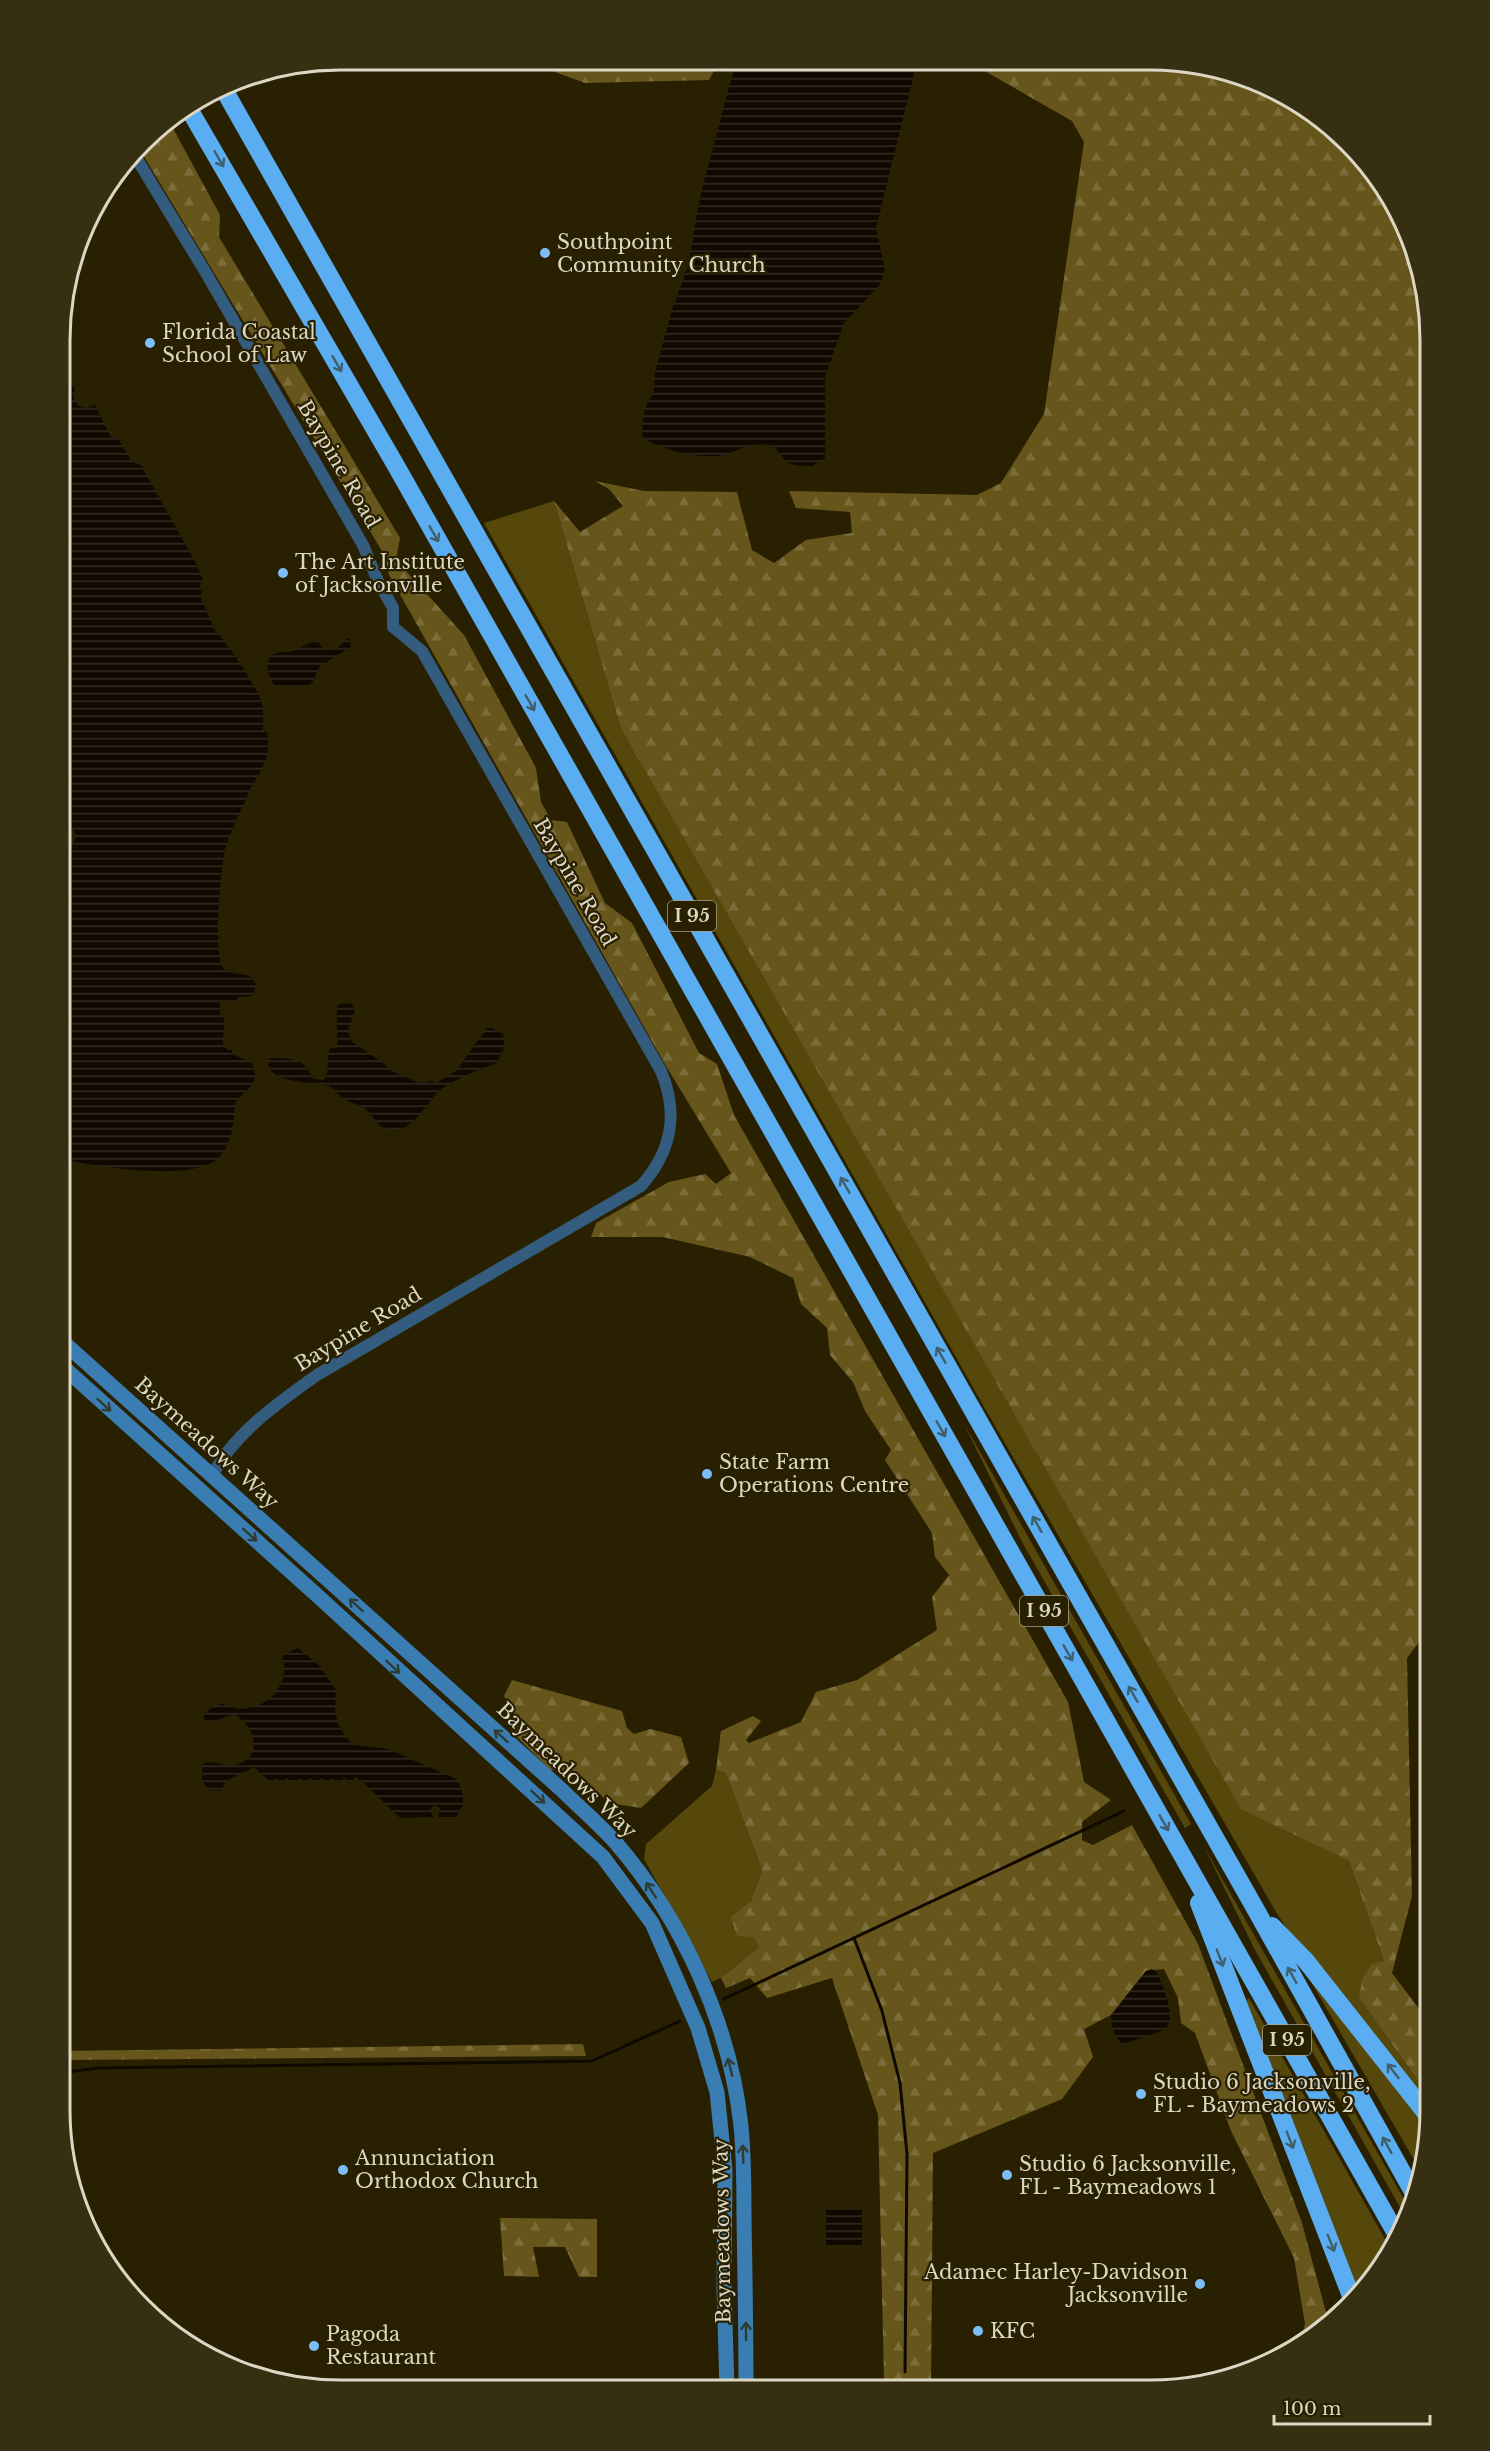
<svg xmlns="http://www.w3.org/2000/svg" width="1490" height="2451" viewBox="0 0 1490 2451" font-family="'Libre Baskerville',serif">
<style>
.grass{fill:#56470b}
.forest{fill:url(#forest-firs)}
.water{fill:url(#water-rules)}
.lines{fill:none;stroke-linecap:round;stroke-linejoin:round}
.stream{stroke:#100900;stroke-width:3}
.street{stroke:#345c7e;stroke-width:12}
.secondary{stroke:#3a7db3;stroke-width:15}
.highway{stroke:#5aadf0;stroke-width:18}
.oneway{stroke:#3f5f6d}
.oneway2{stroke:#2e3c36}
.poi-dot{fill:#7bbef8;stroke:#292001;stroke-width:2}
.labels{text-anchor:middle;stroke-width:4.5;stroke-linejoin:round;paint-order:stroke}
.shield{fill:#292001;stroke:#a6a08a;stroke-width:1.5}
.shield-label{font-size:18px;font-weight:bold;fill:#dcd7c5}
.poi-label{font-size:20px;fill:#dcd7c5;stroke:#292001;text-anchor:start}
.street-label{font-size:20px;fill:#dcd7c5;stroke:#292001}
.rim{fill:none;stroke:#dcd7c5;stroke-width:3}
</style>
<defs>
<pattern id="forest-firs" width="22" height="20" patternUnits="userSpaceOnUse" patternTransform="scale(1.5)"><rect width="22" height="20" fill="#67561b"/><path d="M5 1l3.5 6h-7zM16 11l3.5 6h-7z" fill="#7c6e3b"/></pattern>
<pattern id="water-rules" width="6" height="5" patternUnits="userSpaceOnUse" patternTransform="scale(1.5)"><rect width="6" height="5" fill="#100900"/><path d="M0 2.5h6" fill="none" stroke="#322c24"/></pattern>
</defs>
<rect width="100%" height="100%" fill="#292001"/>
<!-- grass -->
<g class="grass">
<polygon points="554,501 621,729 1241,1808 1349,1861 1384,1961 1359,1998 1429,2096 1429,2105 1304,1954 1276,1912 987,1412 484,523"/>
<polygon points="963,1422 1191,1824 1185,1828 1022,1542"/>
<polygon points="716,1770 726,1773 762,1870 751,1901 754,1937 759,1947 721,1978 712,1982 644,1859 646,1844 712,1786"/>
<polygon points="1203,1845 1410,2210 1406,2218 1255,1950"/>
<polygon points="1295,1954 1429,2127 1421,2172"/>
<polygon points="1249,1998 1390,2248 1372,2281 1359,2294 1303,2147 1280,2100 1246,2001"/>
</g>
<!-- forest -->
<g class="forest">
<polygon points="525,61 719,61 709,80 585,83"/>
<polygon points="969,62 1187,62 1257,81 1321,118 1372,170 1409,233 1430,340 1430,1628 1407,1658 1412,1896 1392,1973 1429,2022 1429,2096 1359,1998 1362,1980 1371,1965 1384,1961 1349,1861 1241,1809 621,729 554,501 580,532 623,506 609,489 595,481 644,491 737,492 752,550 774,563 806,540 852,533 850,512 796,508 789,491 977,495 1001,483 1044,414 1084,142 1072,121"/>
<polygon points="169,121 220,215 219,237 400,538 396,560 464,635 536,768 541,802 551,820 567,822 605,903 632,923 699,1053 717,1064 734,1115 1068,1702 1084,1782 1111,1800 1082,1822 1082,1840 1093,1845 1132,1825 1198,1944 1302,2223 1327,2316 1325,2329 1299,2346 1305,2324 1294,2258 1231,2131 1195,2033 1181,2023 1178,1998 1164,1969 1146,1971 1111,2015 1084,2029 1093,2057 1062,2099 933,2153 931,2386 888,2387 884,2381 878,2115 832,1978 767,1998 750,1978 726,1988 721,1978 759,1947 754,1937 737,1936 731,1917 751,1901 762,1870 726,1773 716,1770 721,1731 753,1716 761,1721 746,1740 749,1743 801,1722 816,1692 857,1680 937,1630 932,1597 949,1575 935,1557 932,1533 885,1460 891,1450 865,1411 853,1382 830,1355 827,1328 801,1304 793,1278 750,1257 663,1237 591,1237 596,1223 669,1182 705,1174 716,1184 731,1173 666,1066 389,575 385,556 140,150 155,130"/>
<polygon points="512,1680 622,1711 627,1728 634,1734 650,1729 681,1737 689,1763 641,1808 609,1803 576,1771 550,1770 511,1731 517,1721 504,1696"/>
<polygon points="583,2044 586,2056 60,2060 60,2051"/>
<polygon points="500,2218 597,2219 597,2277 579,2277 565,2247 533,2247 539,2277 504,2276"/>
</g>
<!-- water -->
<g class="water">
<path d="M738 61 917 62 876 228 885 269 881 283 844 323 825 377V458L812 466C804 466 792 467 785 460 780 455 777 447 768 445 752 442 742 449 728 454 707 461 660 451 643 437L642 427 645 408 654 390 655 372 672 310 688 267 700 197 732 76Z"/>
<path d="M62 381 75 388 73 396 78 406 86 408 95 405 111 437 118 438 132 462 141 465 197 565 203 580 200 585 202 591 200 596 215 631C224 636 259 691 262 703 264 711 263 722 263 731L267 732C271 755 264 767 252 786 247 792 248 800 242 807 236 821 229 836 225 850 221 869 212 957 224 969 231 975 242 973 250 976L256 984 254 993 251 996 239 997 236 1001H220V1016L224 1017 223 1045H227V1050H232V1054L252 1063C262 1084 246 1089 235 1103 234 1122 233 1140 220 1156 197 1184 95 1166 61 1159V1046L65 1043 66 1033 61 1000 62 883 76 834 66 818 70 806 62 800Z"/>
<path d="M347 638 350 640 351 647 320 666 312 683 308 686H275C268 677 262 659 276 653 282 651 290 653 295 650 304 647 307 642 317 641L324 649H337Z"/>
<path d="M342 1003 352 1004 355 1010 348 1031 351 1041 382 1062 391 1071 420 1083 432 1081 436 1083 456 1071 487 1028H492L503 1034C506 1043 504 1053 498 1060 494 1066 489 1066 482 1068 472 1072 445 1085 438 1092 426 1104 415 1129 394 1130 377 1130 376 1119 366 1109 361 1104 352 1104 345 1100 339 1096 336 1089 328 1086 311 1081 266 1084 268 1060L271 1058C295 1059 303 1057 313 1079L324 1080C331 1069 325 1059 330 1048H337V1006Z"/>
<path d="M298 1648 319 1665 336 1690 335 1713 339 1726 346 1737 354 1745 388 1749 456 1779C465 1793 466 1804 456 1817H438L440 1808 434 1805 430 1810 433 1817 400 1818 365 1784 356 1777 350 1783 344 1778 339 1783 333 1778 327 1783 322 1778 316 1783 310 1778 305 1783 299 1778 293 1783 287 1778 282 1783 276 1778 271 1783 254 1767 226 1781 221 1790 211 1791 202 1782V1765L206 1762C216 1762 226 1767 235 1765 266 1757 254 1726 234 1714L215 1721 205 1722 203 1717C208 1710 213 1705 222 1704 228 1704 234 1709 240 1709 268 1708 287 1688 284 1661L282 1659 284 1654Z"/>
<path d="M1152 1969 1156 1971C1162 1983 1179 2021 1164 2029 1153 2036 1136 2039 1123 2044 1114 2039 1111 2024 1111 2015L1146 1971Z"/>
<polygon points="862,2209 862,2245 826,2245 826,2210"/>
</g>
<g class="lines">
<!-- stream -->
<g class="stream">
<polyline points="854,1938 882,2011 900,2083 907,2154 905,2372"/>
<polyline points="724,1999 1124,1811"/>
<polyline points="60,2073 98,2068 592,2061 680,2021"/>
</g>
<!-- street -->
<path class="street" d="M135 156 206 273 363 545 377 579 393 608V627L422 651 661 1071C679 1114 672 1151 641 1186L317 1375C278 1403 234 1433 212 1476"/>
<!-- secondary -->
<g class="secondary">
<path d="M61 1340 564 1792C581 1809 600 1825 616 1843 683 1921 730 2024 741 2126 744 2156 744 2187 744 2217 745 2275 746 2332 746 2390"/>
<polyline points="61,1365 320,1598 603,1857 652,1923 698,2028 717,2092 725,2170 724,2288 727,2390"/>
</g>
<!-- highway -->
<g class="highway">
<polyline points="223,88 1256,1910 1416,2197"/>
<polyline points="189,109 395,464 1397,2235"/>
<polyline points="1199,1903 1353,2301"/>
<polyline points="1272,1926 1306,1961 1429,2117"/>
</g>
</g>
<!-- one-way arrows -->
<defs><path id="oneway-shaft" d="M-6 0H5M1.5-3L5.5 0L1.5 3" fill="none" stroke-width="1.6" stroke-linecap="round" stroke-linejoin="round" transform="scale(1.5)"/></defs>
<g class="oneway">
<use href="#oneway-shaft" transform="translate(219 159) rotate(60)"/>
<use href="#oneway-shaft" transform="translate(337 364) rotate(60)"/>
<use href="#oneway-shaft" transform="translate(434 534) rotate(60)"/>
<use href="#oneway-shaft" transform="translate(530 703) rotate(60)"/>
<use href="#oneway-shaft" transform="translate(845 1185) rotate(-120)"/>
<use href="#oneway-shaft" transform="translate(941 1355) rotate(-120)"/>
<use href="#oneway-shaft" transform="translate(941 1429) rotate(60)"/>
<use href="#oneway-shaft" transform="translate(1037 1524) rotate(-120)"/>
<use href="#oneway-shaft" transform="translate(1068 1653) rotate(60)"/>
<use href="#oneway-shaft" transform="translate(1133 1694) rotate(-120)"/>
<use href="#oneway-shaft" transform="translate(1164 1823) rotate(60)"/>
<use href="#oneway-shaft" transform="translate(1220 1958) rotate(69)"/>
<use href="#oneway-shaft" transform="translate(1292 1975) rotate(-119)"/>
<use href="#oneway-shaft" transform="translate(1393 2071) rotate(-128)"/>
<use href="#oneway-shaft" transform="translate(1290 2140) rotate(69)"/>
<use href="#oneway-shaft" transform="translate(1387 2145) rotate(-119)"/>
<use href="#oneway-shaft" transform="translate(1331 2243) rotate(68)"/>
</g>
<g class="oneway2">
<use href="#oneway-shaft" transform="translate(104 1405) rotate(42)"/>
<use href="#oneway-shaft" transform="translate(250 1535) rotate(42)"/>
<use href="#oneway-shaft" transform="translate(356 1605) rotate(-138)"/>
<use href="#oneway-shaft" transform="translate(393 1667) rotate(43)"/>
<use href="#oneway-shaft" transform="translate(501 1736) rotate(-138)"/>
<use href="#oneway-shaft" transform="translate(538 1797) rotate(43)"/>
<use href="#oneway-shaft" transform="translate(651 1890) rotate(-123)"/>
<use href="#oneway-shaft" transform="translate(730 2067) rotate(-104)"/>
<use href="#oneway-shaft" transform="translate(743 2154) rotate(-92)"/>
<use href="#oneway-shaft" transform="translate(746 2331) rotate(-90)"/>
</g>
<!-- markers -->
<g class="poi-dot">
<circle cx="545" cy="253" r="6"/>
<circle cx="150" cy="343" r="6"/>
<circle cx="283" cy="573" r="6"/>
<circle cx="707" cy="1474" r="6"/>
<circle cx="1141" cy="2094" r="6"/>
<circle cx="343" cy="2170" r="6"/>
<circle cx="1007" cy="2175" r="6"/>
<circle cx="1200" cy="2284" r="6"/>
<circle cx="978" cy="2331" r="6"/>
<circle cx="314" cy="2346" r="6"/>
</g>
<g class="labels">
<!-- shield labels -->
<g class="shield">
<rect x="668" y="901" width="48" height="30" rx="4.5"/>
<rect x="1020" y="1596" width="48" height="30" rx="4.5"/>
<rect x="1263" y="2025" width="48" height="30" rx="4.5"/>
</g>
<g class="shield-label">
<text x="692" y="922">I 95</text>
<text x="1044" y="1617">I 95</text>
<text x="1287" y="2046">I 95</text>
</g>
<!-- poi labels -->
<g class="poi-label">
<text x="557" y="249">Southpoint<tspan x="557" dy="23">Community Church</tspan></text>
<text x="162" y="339">Florida Coastal<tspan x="162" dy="23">School of Law</tspan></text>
<text x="295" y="569">The Art Institute<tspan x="295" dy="23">of Jacksonville</tspan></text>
<text x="719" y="1469">State Farm<tspan x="719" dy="23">Operations Centre</tspan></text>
<text x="1153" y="2089">Studio 6 Jacksonville,<tspan x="1153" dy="23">FL - Baymeadows 2</tspan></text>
<text x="355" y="2165">Annunciation<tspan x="355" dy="23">Orthodox Church</tspan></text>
<text x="1019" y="2171">Studio 6 Jacksonville,<tspan x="1019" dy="23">FL - Baymeadows 1</tspan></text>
<text x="1188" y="2279" text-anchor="end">Adamec Harley-Davidson<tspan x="1188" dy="23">Jacksonville</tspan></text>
<text x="990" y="2338">KFC</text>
<text x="326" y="2341">Pagoda<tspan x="326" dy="23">Restaurant</tspan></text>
</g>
<!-- street labels -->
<g class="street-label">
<text transform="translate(339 464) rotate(60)" y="7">Baypine Road</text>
<text transform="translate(575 882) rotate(60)" y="7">Baypine Road</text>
<text transform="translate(358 1329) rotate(-31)" y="7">Baypine Road</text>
<text transform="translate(207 1443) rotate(42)" y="7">Baymeadows Way</text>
<text transform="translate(567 1770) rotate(44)" y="7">Baymeadows Way</text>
<text transform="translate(722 2231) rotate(-91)" y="7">Baymeadows Way</text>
</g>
</g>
<!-- crop -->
<path d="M0 0H1490V2451H0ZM340 70H1150A270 270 0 0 1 1420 340V2110A270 270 0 0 1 1150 2380H340A270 270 0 0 1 70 2110V340A270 270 0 0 1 340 70Z" fill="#372f11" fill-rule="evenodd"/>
<path class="rim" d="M340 70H1150A270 270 0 0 1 1420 340V2110A270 270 0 0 1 1150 2380H340A270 270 0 0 1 70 2110V340A270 270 0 0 1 340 70Z"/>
<!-- scale -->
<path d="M1274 2415v9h156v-9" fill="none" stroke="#dcd7c5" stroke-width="3"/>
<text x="1283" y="2415" font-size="18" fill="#dcd7c5" stroke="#292001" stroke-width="4.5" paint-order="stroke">100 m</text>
</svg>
